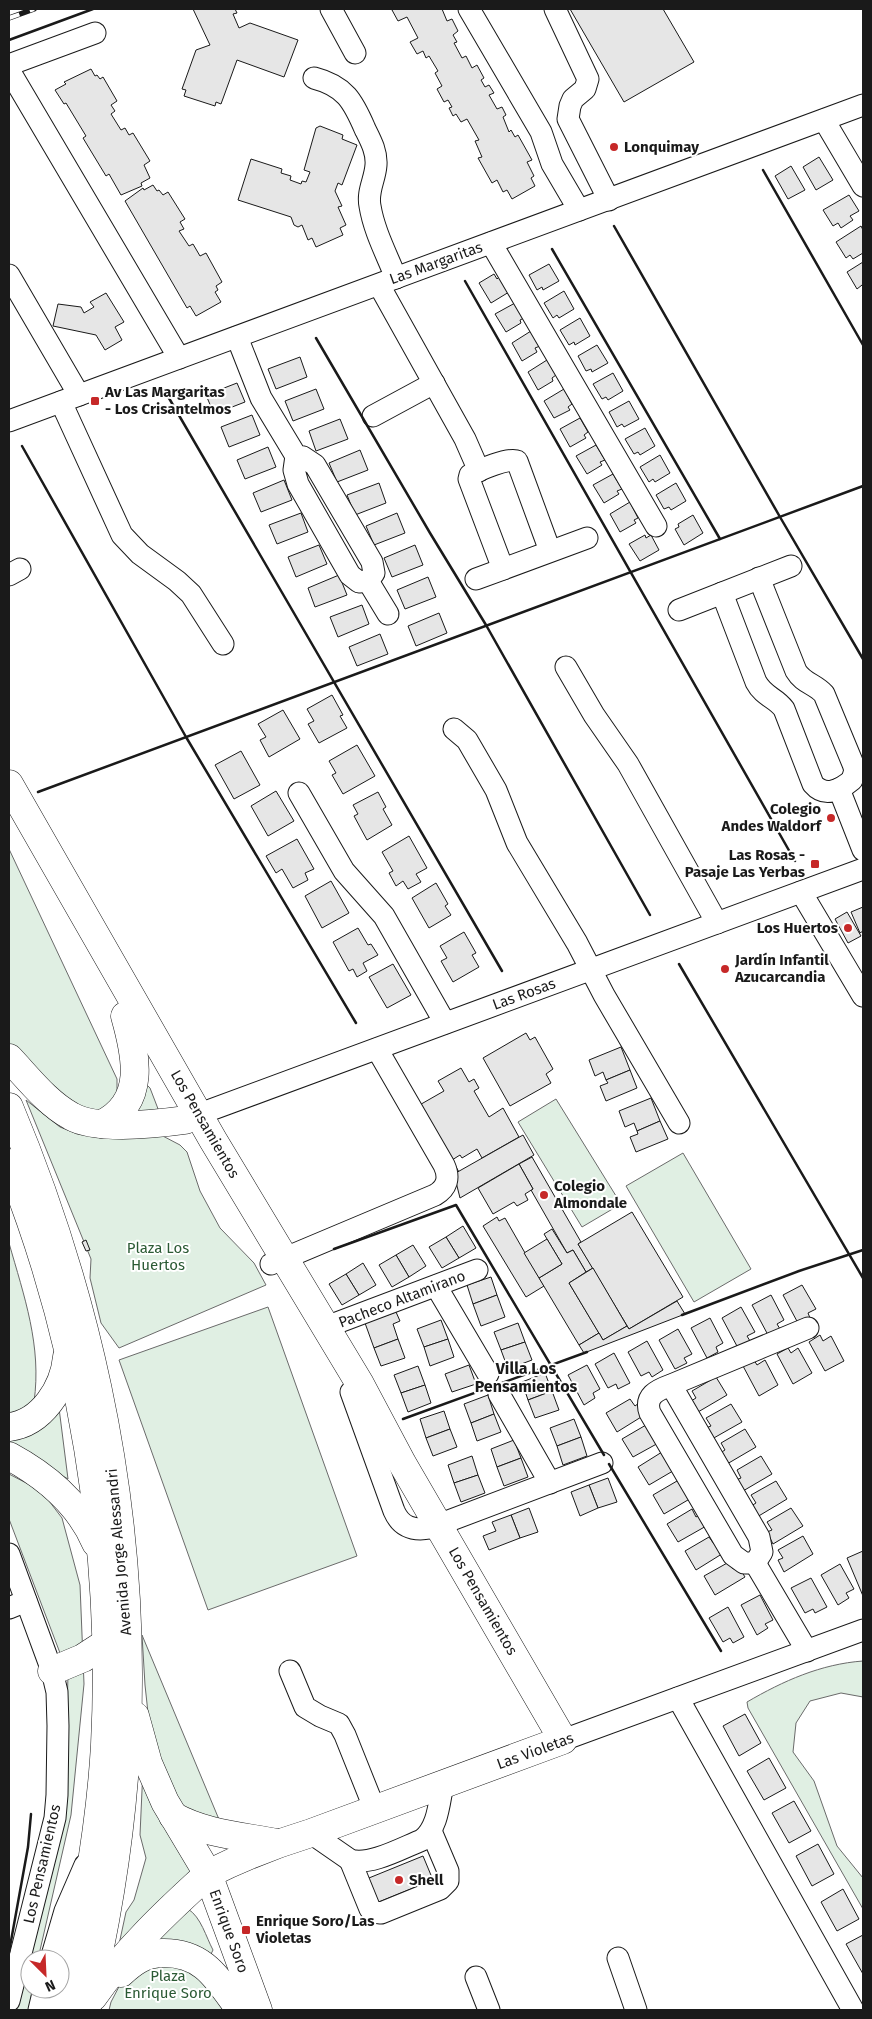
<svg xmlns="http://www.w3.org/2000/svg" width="872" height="2019" viewBox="0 0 872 2019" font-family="'Fira Sans',sans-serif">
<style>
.green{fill:#e0efe3;stroke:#6a6a6a}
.building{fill:#e6e6e6;stroke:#1a1a1a}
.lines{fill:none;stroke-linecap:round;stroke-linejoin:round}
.minor-casing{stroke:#1a1a1a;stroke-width:23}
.major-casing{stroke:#1a1a1a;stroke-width:29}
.highway-casing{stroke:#1a1a1a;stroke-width:29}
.minor{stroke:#fff;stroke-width:21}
.major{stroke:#fff;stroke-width:28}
.highway{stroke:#fff;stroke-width:28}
.rail-casing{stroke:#1a1a1a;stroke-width:5.5}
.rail{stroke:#fff;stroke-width:4;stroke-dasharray:11;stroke-linecap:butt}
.wall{stroke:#1a1a1a;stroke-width:2.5}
.poi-dot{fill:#c62828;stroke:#fff;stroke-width:2}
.labels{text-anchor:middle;stroke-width:4;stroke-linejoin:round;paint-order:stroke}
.poi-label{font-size:15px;font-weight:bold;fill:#1a1a1a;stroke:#fff;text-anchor:start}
.street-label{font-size:15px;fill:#1a1a1a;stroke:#fff}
.park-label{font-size:15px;fill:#2b5a34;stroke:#fff}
.neighbourhood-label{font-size:16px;font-weight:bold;fill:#1a1a1a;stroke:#fff}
</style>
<rect width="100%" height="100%" fill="#fff"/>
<!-- green -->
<g class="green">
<polygon points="9,849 117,1079 117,1096 108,1110 80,1113 30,1070 9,1044"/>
<polygon points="147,1085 150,1088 160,1114 133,1113 143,1086"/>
<polygon points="556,1099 621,1204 582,1227 518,1122"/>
<polygon points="26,1100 60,1127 77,1134 101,1136 159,1134 180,1145 187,1152 200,1191 220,1228 254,1263 266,1285 119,1348 101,1323 90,1278 91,1259"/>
<polygon points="683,1153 751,1269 694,1302 626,1186"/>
<path d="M9 1243C24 1296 42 1346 34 1402L9 1418Z"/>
<polygon points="268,1307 357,1556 208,1610 119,1360"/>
<polygon points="59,1408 68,1479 9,1445 9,1439"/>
<polygon points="9,1474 30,1485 46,1497 62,1518 80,1585 84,1684 71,1815 38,1959 30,1959 30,1989 32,1989 30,2010 15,2010 65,1796 68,1674 9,1519"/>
<polygon points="142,1635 223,1829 183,1811 152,1750 145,1685"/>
<path d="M863 1661V1697L841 1693 810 1701 796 1723 793 1752 814 1781 837 1846 863 1878V1909L748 1708 747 1702C783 1681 821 1664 863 1661Z"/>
<polygon points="143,1768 195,1866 118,1949 126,1912 134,1900 146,1858 140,1835"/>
<path d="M188 1909C201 1917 206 1937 213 1950L210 1956 142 1942Z"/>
<polygon points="151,1960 194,1966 226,2010 109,2010 111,2002 124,1977"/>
</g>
<!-- building -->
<g class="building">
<polygon points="193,9 235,9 237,13 233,14 239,28 250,23 298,40 284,77 237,60 221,104 216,102 215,106 184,96 186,90 182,89 196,50 210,45"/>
<polygon points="395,9 442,9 447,21 452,19 458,31 453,35 457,42 454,43 462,58 466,56 472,68 477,65 484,78 481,80 485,87 489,85 494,93 489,95 497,109 502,107 506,115 503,117 509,132 511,130 515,137 518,135 532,160 527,162 534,176 531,178 535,186 512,199 507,190 503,192 497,180 492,183 478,158 482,157 475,141 479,140 467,119 461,122 456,114 453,116 449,108 452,107 448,100 444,102 437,89 442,86 435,73 438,71 429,56 426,58 423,51 417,54 410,42 418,38 407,17 398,21 392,10"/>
<polygon points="570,9 663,9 694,62 624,102"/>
<polygon points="91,69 95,76 97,75 100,79 103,77 117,101 111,105 115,111 111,114 121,130 125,128 129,135 133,133 150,161 144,165 150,178 141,183 142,186 121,195 109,174 106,176 83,138 86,136 66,103 64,104 55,90 66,84 64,82"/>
<polygon points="320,126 343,135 342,139 357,145 342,185 338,183 335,191 342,206 338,207 346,225 340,228 343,235 316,247 312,238 308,240 302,225 298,227 294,225 291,217 238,200 251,159 282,169 281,173 291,176 290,180 301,184 302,181 306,182 310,172 304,170 316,128"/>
<polygon points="819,157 833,180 816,190 803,167"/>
<polygon points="791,166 805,190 788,199 775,176"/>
<polygon points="153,185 157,191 159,190 163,195 168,192 185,219 180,222 184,229 179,231 189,246 193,244 200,256 206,253 222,282 216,286 218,290 215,292 221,302 196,316 190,306 187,308 125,201 143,188 144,190"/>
<polygon points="849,195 859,211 850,216 853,220 841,228 838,223 833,226 823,210"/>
<polygon points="861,226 863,230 863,253 853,259 850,255 846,258 836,242"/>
<polygon points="863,262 863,288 862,285 857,289 847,272"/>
<polygon points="549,264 559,281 543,290 542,287 537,290 529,275"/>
<polygon points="494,274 497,279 499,277 509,292 491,303 479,283"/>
<polygon points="564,291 574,309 559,318 557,315 553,318 544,303"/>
<polygon points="106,293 124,322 115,327 122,340 105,350 96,335 53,326 58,304 81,307 84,313 94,307 90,302"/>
<polygon points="515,303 524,318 520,320 521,323 506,332 495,314"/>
<polygon points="580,318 590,336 575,345 574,342 569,345 560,330"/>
<polygon points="531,331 540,346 535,348 537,352 522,361 512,343"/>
<polygon points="597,345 608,363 592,372 591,369 586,371 578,356"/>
<polygon points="300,357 307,377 276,389 268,369"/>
<polygon points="547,360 556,375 552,378 553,381 538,390 528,372"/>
<polygon points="613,373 623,391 608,400 606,397 602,399 593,384"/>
<polygon points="237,383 245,402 214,414 206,395"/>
<polygon points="316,389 324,409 293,421 285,401"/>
<polygon points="564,389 572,404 568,407 570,410 554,418 544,401"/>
<polygon points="629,401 639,419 624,427 622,424 617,427 609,412"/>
<polygon points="252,415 260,435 229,447 221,427"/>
<polygon points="580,418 588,432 584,435 586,438 570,447 560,429"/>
<polygon points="340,419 348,439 316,451 309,431"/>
<polygon points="645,428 655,446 640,455 638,452 634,454 625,439"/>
<polygon points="596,445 605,460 600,462 602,465 587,474 576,456"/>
<polygon points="268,447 276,467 245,479 237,460"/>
<polygon points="360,450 368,470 337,482 329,463"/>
<polygon points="660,455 670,473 655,482 653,479 649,482 640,467"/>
<polygon points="613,474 622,489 617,491 619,494 604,503 593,485"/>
<polygon points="284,480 292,500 261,512 253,493"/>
<polygon points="379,483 386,503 355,515 347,495"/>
<polygon points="676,483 686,501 671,510 669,507 664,509 656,495"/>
<polygon points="630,502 638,518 634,520 636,523 620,532 610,514"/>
<polygon points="301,513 308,532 277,544 269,525"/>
<polygon points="397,513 405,533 374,545 366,526"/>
<polygon points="693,515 703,533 684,545 675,529 679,527 678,524"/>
<polygon points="645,535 646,538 651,535 659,550 640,561 629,544"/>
<polygon points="319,545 327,564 296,577 288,557"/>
<polygon points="415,545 423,565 392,577 384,558"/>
<polygon points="339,575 347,595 315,607 308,588"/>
<polygon points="428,577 436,597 405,609 397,590"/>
<polygon points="362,605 369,624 338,637 330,617"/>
<polygon points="439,613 447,633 416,646 408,626"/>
<polygon points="380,634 388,654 357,666 349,647"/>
<polygon points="332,695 343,715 340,716 347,728 319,743 308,724 314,721 307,709"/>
<polygon points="283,710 300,739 269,757 260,740 266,737 258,724"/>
<polygon points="357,745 375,776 343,794 332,775 336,773 329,761"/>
<polygon points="241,751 260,785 234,799 215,765"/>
<polygon points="276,791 294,821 268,836 251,806"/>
<polygon points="378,792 386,807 383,809 392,825 367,840 354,816 358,814 353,805"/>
<polygon points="409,836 427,868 416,874 421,882 408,889 403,881 396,886 389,873 393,871 382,852"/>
<polygon points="297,839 314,869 305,873 308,880 293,888 282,869 276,873 266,856"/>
<polygon points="331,881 349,913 322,928 305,896"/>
<polygon points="436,883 448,904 445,906 451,915 429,928 412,898"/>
<polygon points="863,907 863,931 860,933 851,912"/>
<polygon points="847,912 861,936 848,943 835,919"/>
<polygon points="358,928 368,945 371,944 378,955 363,963 367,971 357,977 353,969 349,971 333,942"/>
<polygon points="464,932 476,953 472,955 479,967 453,982 441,961 447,958 440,946"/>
<polygon points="393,964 411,995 387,1008 369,977"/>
<polygon points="526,1033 530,1040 535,1037 553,1069 546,1074 551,1083 510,1106 483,1058"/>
<polygon points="621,1047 630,1070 606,1080 603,1072 595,1076 589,1060"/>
<polygon points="461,1068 469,1082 474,1079 479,1088 474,1091 489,1117 503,1108 519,1137 482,1158 477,1149 462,1158 460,1155 452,1160 459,1172 454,1174 416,1107 444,1091 438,1081"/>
<polygon points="630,1070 637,1088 606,1101 600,1086 608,1083 606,1080"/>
<polygon points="651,1098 660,1121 637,1131 634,1123 625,1127 619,1111"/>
<polygon points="660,1121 668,1139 636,1152 630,1137 638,1134 637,1131"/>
<polygon points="523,1135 534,1155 460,1198 454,1174"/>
<polygon points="532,1157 581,1242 578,1244 593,1268 586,1272 573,1250 567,1253 531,1190 533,1189 519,1164"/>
<polygon points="519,1164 533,1189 525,1194 528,1200 517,1206 514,1202 493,1214 478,1188"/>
<polygon points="632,1212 683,1297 629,1329 578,1244"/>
<polygon points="497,1217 499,1221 505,1218 544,1286 526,1297 483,1226"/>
<polygon points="463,1226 476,1248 459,1258 446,1237"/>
<polygon points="552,1229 567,1253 573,1250 586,1272 569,1283 599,1333 579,1345 539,1278 562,1264 544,1234"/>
<polygon points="446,1237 459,1258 442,1268 429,1247"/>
<polygon points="547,1239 562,1264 539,1278 524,1253"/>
<polygon points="86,1240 90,1250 86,1251 82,1242"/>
<polygon points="413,1245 426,1266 409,1277 396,1255"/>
<polygon points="396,1255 409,1277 392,1287 379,1265"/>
<polygon points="363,1263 376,1285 359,1295 346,1274"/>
<polygon points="593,1268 627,1326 603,1340 569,1283"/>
<polygon points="346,1274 359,1295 342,1305 329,1284"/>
<polygon points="491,1277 497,1295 473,1304 467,1285"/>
<polygon points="802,1285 816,1309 808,1313 810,1318 799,1325 783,1295"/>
<polygon points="497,1295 505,1317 481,1326 473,1304"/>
<polygon points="771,1295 784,1320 777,1324 780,1329 768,1335 752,1305"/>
<polygon points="677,1301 685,1314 584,1353 579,1345 599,1333 603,1340 627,1326 629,1329"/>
<polygon points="741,1307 755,1332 747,1336 750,1341 738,1348 722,1318"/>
<polygon points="396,1312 400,1321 393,1324 398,1339 374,1348 365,1323"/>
<polygon points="710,1318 723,1343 716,1347 718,1352 707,1358 691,1328"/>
<polygon points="441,1320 448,1339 424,1347 417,1329"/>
<polygon points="518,1323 525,1342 501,1350 494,1332"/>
<polygon points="678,1329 692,1354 684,1358 687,1363 675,1369 659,1340"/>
<polygon points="820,1335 823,1341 831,1336 844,1361 825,1371 809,1342"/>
<polygon points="398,1339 405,1358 381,1366 374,1348"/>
<polygon points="448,1339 454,1357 430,1366 424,1347"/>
<polygon points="647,1341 663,1370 652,1377 649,1372 641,1376 628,1352"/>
<polygon points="525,1342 532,1360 508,1369 501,1350"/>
<polygon points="788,1348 791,1353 798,1348 812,1373 793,1384 777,1354"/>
<polygon points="614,1353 630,1383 618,1389 616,1384 608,1388 595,1364"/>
<polygon points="754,1360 757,1365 765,1360 778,1385 759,1396 743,1366"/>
<polygon points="469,1365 476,1384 452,1392 445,1374"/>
<polygon points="587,1365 600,1389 593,1393 595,1398 584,1405 568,1375"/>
<polygon points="418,1366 425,1385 401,1393 394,1375"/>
<polygon points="545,1373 552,1391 528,1400 522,1382"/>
<polygon points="716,1377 727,1395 698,1412 691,1401 696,1398 692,1391"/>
<polygon points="425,1385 431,1403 408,1412 401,1393"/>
<polygon points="552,1391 559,1410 535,1418 528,1400"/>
<polygon points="488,1395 494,1414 471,1423 464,1404"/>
<polygon points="630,1399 635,1406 639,1403 646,1414 617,1432 606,1413"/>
<polygon points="731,1404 742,1422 712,1439 706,1428 711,1426 706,1418"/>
<polygon points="444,1411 450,1429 426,1438 420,1419"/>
<polygon points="494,1414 501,1432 477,1441 471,1423"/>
<polygon points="574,1419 581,1437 557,1446 550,1428"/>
<polygon points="646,1425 662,1441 633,1457 622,1439"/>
<polygon points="450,1429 457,1447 433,1456 426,1438"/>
<polygon points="745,1429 756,1447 727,1464 720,1453 725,1450 721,1443"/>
<polygon points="581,1437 587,1456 563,1465 557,1446"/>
<polygon points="514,1440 521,1458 497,1467 491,1449"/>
<polygon points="662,1452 678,1468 649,1485 638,1467"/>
<polygon points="472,1456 478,1475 454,1483 448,1465"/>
<polygon points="761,1456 772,1474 743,1491 736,1480 741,1478 737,1470"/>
<polygon points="521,1458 528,1477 504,1486 497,1467"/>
<polygon points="478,1475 485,1493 461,1502 454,1483"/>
<polygon points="608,1478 617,1502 598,1508 589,1485"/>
<polygon points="677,1481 693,1497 664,1514 653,1495"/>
<polygon points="776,1481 787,1499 757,1517 751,1506 756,1503 751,1495"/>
<polygon points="589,1485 598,1508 580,1516 571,1492"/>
<polygon points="529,1508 538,1532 520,1538 511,1515"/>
<polygon points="791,1508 803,1526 773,1544 767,1532 772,1530 767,1522"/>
<polygon points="692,1509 696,1517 701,1514 708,1525 678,1542 667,1524"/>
<polygon points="511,1515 520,1538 489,1550 483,1536 496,1531 492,1522"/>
<polygon points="803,1536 813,1554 784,1572 778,1560 783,1558 778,1550"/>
<polygon points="709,1537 714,1544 719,1541 725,1552 696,1570 685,1551"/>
<polygon points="863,1551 863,1596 847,1558"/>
<polygon points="729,1562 733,1569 738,1566 745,1577 715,1595 704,1576"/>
<polygon points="840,1564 854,1589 846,1593 849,1598 838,1605 821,1575"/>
<polygon points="811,1578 827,1607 815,1613 813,1609 805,1613 791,1588"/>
<polygon points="760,1595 773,1620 765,1624 768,1628 757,1635 741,1605"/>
<polygon points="728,1607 744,1637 733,1643 730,1638 723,1642 709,1618"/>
<polygon points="745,1714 761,1743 739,1756 723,1726"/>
<polygon points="769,1758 786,1788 764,1800 747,1771"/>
<polygon points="794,1801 811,1831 789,1843 772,1813"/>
<polygon points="818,1844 834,1874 812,1886 796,1856"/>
<polygon points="423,1856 433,1880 374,1904 364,1880"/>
<polygon points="843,1889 859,1919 837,1931 821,1902"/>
<polygon points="863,1935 863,1974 846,1944"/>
</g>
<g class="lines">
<!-- minor casing -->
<g class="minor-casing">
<g id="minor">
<polyline points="331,9 355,53"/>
<polyline points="469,9 541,132 552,164 579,210"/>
<polyline points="555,9 588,79 585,89 573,99 570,106 568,119 609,200"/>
<polyline points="95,33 14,63 9,67 9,70 179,358"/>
<path d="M314 78C345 86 353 101 365 129 371 141 377 152 376 165 375 180 367 191 370 206 374 231 387 255 396 278"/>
<polyline points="824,120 863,186"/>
<polyline points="491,243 656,526"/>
<polyline points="9,275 79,395"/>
<polyline points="379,285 465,439 479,471"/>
<polyline points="237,337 261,398 296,456 294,470 298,484 350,575 359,582 368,581 374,573 372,562 315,465 303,457 296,456"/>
<polyline points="61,402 122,535 140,554 177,581 191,594 223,644"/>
<polyline points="373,416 434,383"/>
<polyline points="9,421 863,105"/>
<path d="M503 569 469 479 470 475C479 470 509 457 517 461L550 551"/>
<polyline points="9,575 20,569"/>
<polyline points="476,579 587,538"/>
<polyline points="368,581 388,614"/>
<path d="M722 593 756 682C764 697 775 697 784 709L813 784C825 798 840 790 852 780L855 770 853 764 824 694C815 684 803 683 796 671L759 578"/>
<polyline points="679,610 791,566"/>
<polyline points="566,667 594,715 628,764 717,923"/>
<polyline points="454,729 467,740 496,790 517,843 577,943 604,995 679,1123"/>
<polyline points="839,789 863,850"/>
<polyline points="299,793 344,871 384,916 445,1023"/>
<polyline points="801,892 863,996"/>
<polyline points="186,1119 863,869"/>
<path d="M271 1264 435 1195C447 1188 450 1178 444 1165L377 1049"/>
<polyline points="436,1286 488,1374"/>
<polyline points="326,1327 477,1270"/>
<path d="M671 1385 759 1537 762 1552 755 1563H744L733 1555 650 1413C644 1396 657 1390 671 1385L808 1328"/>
<path d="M351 1392 394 1511C401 1527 413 1531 430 1528L602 1463"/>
<polyline points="499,1394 550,1483"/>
<polyline points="9,1554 52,1671 57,1692 58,1726 57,1795 55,1818 9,2001"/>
<polyline points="755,1563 807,1651"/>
<polyline points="9,1608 26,1601"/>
<polyline points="290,1671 305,1707 320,1716 339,1724 345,1735 375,1810"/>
<polyline points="678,1698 853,2010"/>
<polyline points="563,1740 863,1630"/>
<path d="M311 1833 350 1860C370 1866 402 1848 422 1840 438 1828 439 1803 443 1784"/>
<polyline points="350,1860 370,1909 374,1912 381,1913 440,1889 448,1881 448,1871 431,1831"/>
<polyline points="618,1958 636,2010"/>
<polyline points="51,1959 65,1911 85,1865"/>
<polyline points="476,1977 489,2010"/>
<polyline points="39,2010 44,1989"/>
</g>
</g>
<!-- major casing -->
<g class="major-casing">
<g id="major">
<path d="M9 784 213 1140 360 1384 402 1463 563 1740 311 1833C275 1844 242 1857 208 1874"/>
<polyline points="208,1874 258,2010"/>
</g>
</g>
<!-- highway casing -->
<g class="highway-casing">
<g id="highway">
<path d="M9 1058C28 1078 47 1103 71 1116 97 1131 156 1124 185 1120"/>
<path d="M9 1107C85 1288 129 1483 128 1680 128 1791 112 1902 86 2010"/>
<path d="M102 1124C147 1102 136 1055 125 1016"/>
<path d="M9 1163C82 1345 115 1549 105 1745 100 1834 83 1923 63 2010"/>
<path d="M9 1427C42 1423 64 1388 67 1357"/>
<path d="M9 1456C46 1476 79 1503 96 1543"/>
<polyline points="52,1671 83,1658 106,1643"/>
<path d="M173 1816C205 1834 241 1836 277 1843"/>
<path d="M121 1973C134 1961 144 1954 162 1953 203 1952 217 1978 238 2007"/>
<path d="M93 1997C125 1951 166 1912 208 1874L165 1802 148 1763 135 1716"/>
</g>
</g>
<!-- minor -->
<use href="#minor" class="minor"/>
<!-- major -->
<use href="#major" class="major"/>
<!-- highway -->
<use href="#highway" class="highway"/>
<!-- rail casing -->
<g class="rail-casing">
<polyline id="rail" points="9,18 34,9"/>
</g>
<!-- rail -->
<use href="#rail" class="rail"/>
<!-- wall -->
<g class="wall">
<polyline points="9,40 93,9"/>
<polyline points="763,170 863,345"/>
<polyline points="614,226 780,517 863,659"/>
<polyline points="552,249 720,539"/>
<polyline points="465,281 795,861"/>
<polyline points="316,338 430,533 486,625 650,915"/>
<polyline points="166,393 502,971"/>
<polyline points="22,446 186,737 356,1023"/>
<polyline points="38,792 863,486"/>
<polyline points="679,964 863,1278"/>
<polyline points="334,1249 456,1205 604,1455"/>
<polyline points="682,1315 799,1271 863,1250"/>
<polyline points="403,1419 587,1352"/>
<polyline points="609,1464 721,1651"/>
<polyline points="9,1952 28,1847 31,1814"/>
</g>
</g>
<!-- markers -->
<g class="poi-dot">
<circle cx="614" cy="147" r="5"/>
<rect x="90" y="396" width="10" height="10" rx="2.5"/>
<circle cx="831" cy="818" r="5"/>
<rect x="810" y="859" width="10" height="10" rx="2.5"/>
<circle cx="848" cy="928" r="5"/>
<circle cx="725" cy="969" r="5"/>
<circle cx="544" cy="1195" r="5"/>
<circle cx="399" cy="1880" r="5"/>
<rect x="241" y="1925" width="10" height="10" rx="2.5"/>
</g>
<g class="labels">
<!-- poi labels -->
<g class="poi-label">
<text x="624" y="152">Lonquimay</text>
<text x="105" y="397">Av Las Margaritas<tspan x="105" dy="17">- Los Crisantelmos</tspan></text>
<text x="821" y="814" text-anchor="end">Colegio<tspan x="821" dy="17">Andes Waldorf</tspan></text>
<text x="805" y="860" text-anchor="end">Las Rosas -<tspan x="805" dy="17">Pasaje Las Yerbas</tspan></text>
<text x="838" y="933" text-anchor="end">Los Huertos</text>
<text x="735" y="965">Jardín Infantil<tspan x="735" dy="17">Azucarcandia</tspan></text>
<text x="554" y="1191">Colegio<tspan x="554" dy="17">Almondale</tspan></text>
<text x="409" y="1885">Shell</text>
<text x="256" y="1926">Enrique Soro/Las<tspan x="256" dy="17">Violetas</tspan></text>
</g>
<!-- street labels -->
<g class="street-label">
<text transform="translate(436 263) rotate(-20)" y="5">Las Margaritas</text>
<text transform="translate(524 994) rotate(-20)" y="5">Las Rosas</text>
<text transform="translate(205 1124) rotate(60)" y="5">Los Pensamientos</text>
<text transform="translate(402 1299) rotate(-21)" y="5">Pacheco Altamirano</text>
<text transform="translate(119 1552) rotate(-95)" y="5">Avenida Jorge Alessandri</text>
<text transform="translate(483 1601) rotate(60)" y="5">Los Pensamientos</text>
<text transform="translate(535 1751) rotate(-20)" y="5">Las Violetas</text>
<text transform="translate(42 1864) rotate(-77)" y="5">Los Pensamientos</text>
<text transform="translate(229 1931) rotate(70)" y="5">Enrique Soro</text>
</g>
<!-- park labels -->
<g class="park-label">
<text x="158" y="1253">Plaza Los<tspan x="158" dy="17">Huertos</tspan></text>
<text x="168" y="1981">Plaza<tspan x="168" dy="17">Enrique Soro</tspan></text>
</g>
<!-- neighbourhood labels -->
<g class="neighbourhood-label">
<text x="526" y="1374">Villa Los<tspan x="526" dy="18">Pensamientos</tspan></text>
</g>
</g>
<!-- border -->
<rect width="872" height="2019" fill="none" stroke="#1a1a1a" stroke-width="20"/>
<!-- north arrow -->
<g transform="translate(45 1974) rotate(156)"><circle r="24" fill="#ffffff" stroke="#a3a3a3"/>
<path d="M0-4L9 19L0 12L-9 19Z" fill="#c62828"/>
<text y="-8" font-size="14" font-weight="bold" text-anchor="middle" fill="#1a1a1a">N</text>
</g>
</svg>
